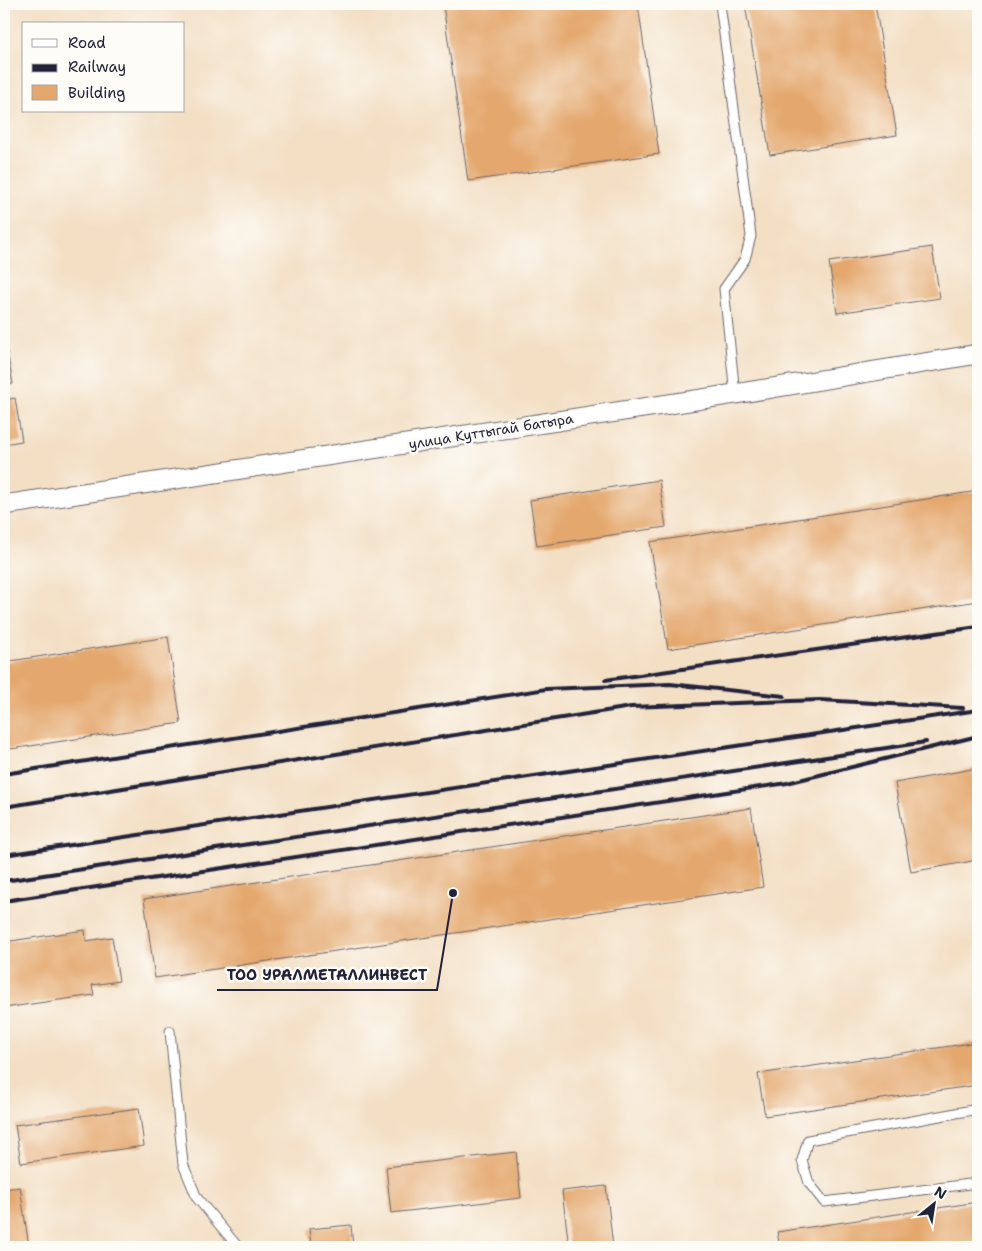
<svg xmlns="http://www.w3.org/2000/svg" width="982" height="1251" viewBox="0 0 982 1251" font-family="'Shantell Sans',sans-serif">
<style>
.building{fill:#e4a76d}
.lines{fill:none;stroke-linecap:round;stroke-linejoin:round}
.lane-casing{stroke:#6b646b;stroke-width:11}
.street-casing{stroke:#6b646b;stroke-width:21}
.lane{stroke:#fff;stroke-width:9}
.street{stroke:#fff;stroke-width:19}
.rail{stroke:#22223b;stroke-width:4}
.labels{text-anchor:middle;stroke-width:5;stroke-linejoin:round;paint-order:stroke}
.street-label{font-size:14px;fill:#22223b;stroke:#fdfcf7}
.leader{fill:none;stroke:#22223b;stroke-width:2}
.callout-dot{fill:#22223b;stroke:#fdfcf7;stroke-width:2}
.callout-label{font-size:15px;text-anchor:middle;font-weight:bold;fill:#22223b;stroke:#fdfcf7;stroke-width:5;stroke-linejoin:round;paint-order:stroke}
</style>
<rect width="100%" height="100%" fill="#fdfcf7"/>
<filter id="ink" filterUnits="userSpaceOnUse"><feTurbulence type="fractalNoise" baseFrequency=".02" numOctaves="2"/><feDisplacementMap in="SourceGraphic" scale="10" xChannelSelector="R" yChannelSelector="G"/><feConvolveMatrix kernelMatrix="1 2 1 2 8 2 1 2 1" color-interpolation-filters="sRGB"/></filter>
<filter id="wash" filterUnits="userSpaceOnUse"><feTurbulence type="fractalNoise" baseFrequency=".0096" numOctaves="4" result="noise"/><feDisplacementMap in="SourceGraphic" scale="20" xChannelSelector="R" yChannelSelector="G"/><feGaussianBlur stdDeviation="1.12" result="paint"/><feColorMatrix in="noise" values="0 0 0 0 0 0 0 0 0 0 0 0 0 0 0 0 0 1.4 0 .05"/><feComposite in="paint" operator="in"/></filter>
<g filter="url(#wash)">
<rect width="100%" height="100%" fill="#f3dfc4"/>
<g id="blocks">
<!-- building -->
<g class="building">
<polygon points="455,4 638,4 659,154 468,181 443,5"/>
<polygon points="745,4 875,4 897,135 770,155"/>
<polygon points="932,247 940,298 837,313 829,262"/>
<polygon points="4,335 13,384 4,385"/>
<polygon points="15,398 22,441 4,444 4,400"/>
<polygon points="659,480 666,527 537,546 530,500"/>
<polygon points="978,491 978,601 668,649 650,542"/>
<polygon points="168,637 181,723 4,750 4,662"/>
<polygon points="978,768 978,860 911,872 895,783"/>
<polygon points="751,808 763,887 155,978 144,899"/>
<polygon points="85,930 86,941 112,937 119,981 92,985 94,995 4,1008 4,942"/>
<polygon points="978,1042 978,1085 765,1116 758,1074"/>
<polygon points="139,1108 144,1146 21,1163 15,1125"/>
<polygon points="516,1152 521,1198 391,1213 386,1167"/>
<polygon points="606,1186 613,1247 569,1247 562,1191"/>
<polygon points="20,1187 29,1247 4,1247 4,1189"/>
<polygon points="978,1202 978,1247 780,1247 777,1232"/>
<polygon points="351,1225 353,1247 311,1247 309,1229"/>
</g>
</g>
</g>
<g filter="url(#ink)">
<use href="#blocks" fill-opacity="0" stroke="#6b646b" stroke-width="1"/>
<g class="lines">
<!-- lane casing -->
<g class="lane-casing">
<g id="lane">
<polyline points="720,4 751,236 745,259 724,289 735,394"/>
<polyline points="170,1031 183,1164 197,1198 238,1247"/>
<polyline points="978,1109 808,1140 802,1160 809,1183 824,1202 978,1183"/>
</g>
</g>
<!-- street casing -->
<g class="street-casing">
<polyline id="street" points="4,505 735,394 978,354"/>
</g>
<!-- lane -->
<use href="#lane" class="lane"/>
<!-- street -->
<use href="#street" class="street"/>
<!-- rail -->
<g class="rail">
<polyline points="605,680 978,627"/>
<polyline points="4,774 546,689 670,684 784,696"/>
<polyline points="4,807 631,707 820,700 963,708"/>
<polyline points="4,855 978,710"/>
<polyline points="4,881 926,742"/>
<polyline points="4,901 787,783 978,736"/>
</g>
</g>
</g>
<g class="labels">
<!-- street labels -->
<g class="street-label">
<text transform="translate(491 431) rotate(-9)" y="5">улица Куттыгай батыра</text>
</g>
</g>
<!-- callouts -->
<path class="leader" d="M453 893L437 990H217"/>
<circle class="callout-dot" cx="453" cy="893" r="5"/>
<g class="callout-label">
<text x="327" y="980">ТОО УРАЛМЕТАЛЛИНВЕСТ</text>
</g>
<!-- margin -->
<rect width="982" height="1251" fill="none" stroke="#fdfcf7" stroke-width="20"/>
<!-- legend -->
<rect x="22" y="22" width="162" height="90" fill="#fdfcf7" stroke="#a5a5ac"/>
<rect x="32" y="39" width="25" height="8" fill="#ffffff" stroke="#a5a5ac"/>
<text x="68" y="48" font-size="15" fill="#22223b">Road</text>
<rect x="32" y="64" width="25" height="8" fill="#22223b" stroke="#a5a5ac"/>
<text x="68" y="72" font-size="15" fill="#22223b">Railway</text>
<rect x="32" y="85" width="25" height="15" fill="#e4a76d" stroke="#a5a5ac"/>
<text x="68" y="98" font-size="15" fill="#22223b">Building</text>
<!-- north arrow -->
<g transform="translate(934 1204) rotate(30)" stroke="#fdfcf7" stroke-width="4" paint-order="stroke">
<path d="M0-4L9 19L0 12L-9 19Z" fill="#22223b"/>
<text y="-8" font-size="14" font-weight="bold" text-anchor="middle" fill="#22223b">N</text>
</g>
</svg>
